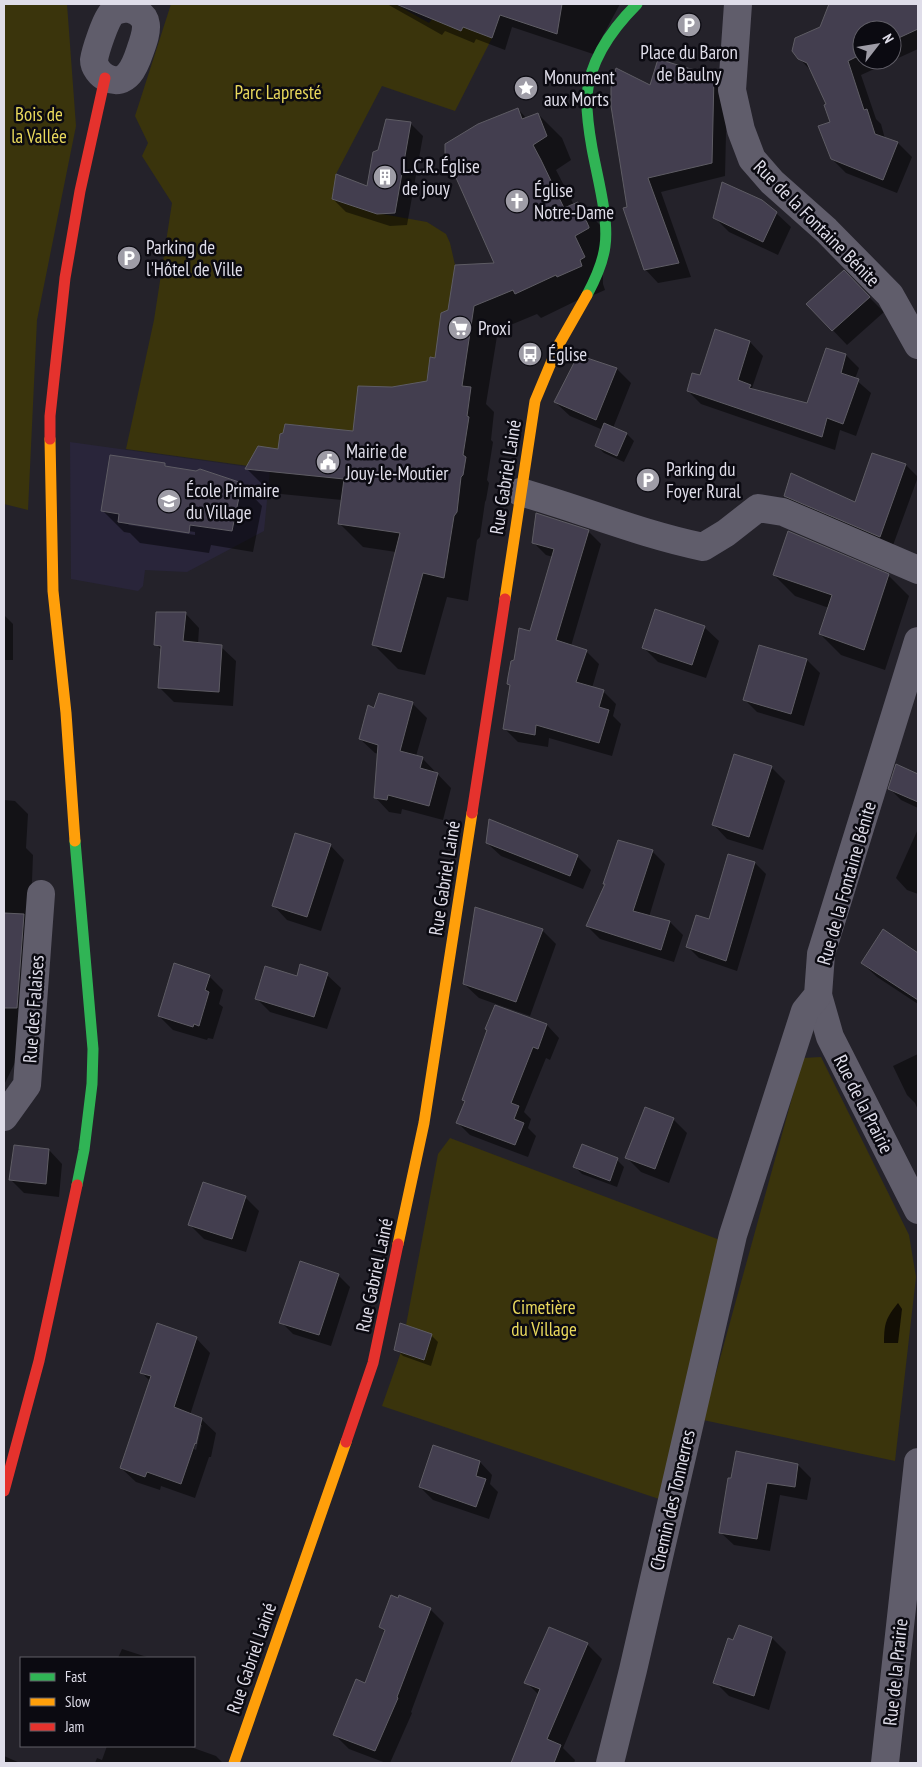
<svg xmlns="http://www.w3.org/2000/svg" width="922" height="1767" viewBox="0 0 922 1767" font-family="'PT Sans Narrow',sans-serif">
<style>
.built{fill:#29253a}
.green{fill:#3a340c}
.water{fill:#120e04}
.shadow{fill:#0007;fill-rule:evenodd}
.building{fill:#433e4f;stroke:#5e5c64}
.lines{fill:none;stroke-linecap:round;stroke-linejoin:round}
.street{stroke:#605d6b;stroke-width:28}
.fast{stroke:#30b455;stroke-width:11}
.slow{stroke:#ff9f0a;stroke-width:11}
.jam{stroke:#e5322d;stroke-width:11}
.labels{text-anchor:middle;stroke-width:5;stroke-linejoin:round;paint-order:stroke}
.poi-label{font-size:19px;fill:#dfdde9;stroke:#0b0a11;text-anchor:start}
.park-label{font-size:19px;fill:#e9d85c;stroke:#0b0a11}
.street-label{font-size:19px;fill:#dfdde9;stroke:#0b0a11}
</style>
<rect width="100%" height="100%" fill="#24222a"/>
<!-- built -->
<polygon class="built" points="70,442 270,470 264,531 187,572 145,570 143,586 138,591 71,579"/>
<!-- green -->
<g class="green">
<polygon points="4,4 67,4 76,126 37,320 28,510 4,504"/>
<polygon points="171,4 395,4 429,23 432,19 461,31 463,27 492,38 455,111 382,86 336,174 332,199 382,214 427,222 446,234 450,243 455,265 441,359 430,357 426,385 409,384 392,387 352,439 319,427 285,424 283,433 280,435 276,472 270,469 126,449 154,320 172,203 142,156 148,143 135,116"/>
<polygon points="821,1057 909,1235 916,1277 895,1461 703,1420 803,1058"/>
<polygon points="450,1138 720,1240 662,1500 382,1406 401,1352 438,1154"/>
</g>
<!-- water -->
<path class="water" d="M898 1303 902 1309 898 1343H884C884 1323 886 1318 898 1303Z"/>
<!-- shadow -->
<g class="shadow">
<polygon points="387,4 620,4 593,54 512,27 505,50 476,39 474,43 445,31 442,35"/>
<path d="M831 4H918V49L861 75 876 119 881 124 885 139 898 143 912 157 897 193 846 173 832 159V123L828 105 812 72 799 58 821 28ZM862 30H892V60H862Z"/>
<polygon points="713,77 727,91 725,176 661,192 691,277 658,283 645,269 651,87"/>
<polygon points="518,109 527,119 538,114 562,138 571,160 556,170 574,205 578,203 602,227 603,284 605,290 582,300 580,299 541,318 537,314 498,330 486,404 494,412 491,440 493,442 487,480 489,483 486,500 485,502 480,537 477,540 468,601 447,597 425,675 398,669 374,645 396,552 363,547 339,523 342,500 271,493 247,469 258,448 280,451 354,432 392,389 429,382 449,311 496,264"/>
<polygon points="410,123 423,136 407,225 390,226 346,212 333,199 368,187 379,151"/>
<polygon points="776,213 791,227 778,255 729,232 714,217"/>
<polygon points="844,272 884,312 847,345 808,304"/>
<polygon points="716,331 750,342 763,356 752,388 755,391 808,405 846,355 859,368 855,379 871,393 856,436 840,430 835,450 701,404 688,391 700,376"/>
<polygon points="579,356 617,369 631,383 613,428 627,434 634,441 624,462 604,453 597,446 603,430 570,416 555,402"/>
<polygon points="873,454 906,465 918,477 892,548 797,508 785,496 856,504"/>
<path d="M164 464 168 468 197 472 241 484 262 506 253 552 211 545 209 553 140 543 130 533 124 532 103 511ZM126 522 195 532V535L129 525Z"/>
<polygon points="588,531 601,544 571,646 586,651 599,664 592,688 603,691 616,704 613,716 621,724 612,756 549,738 548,747 518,742 505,729 511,687 509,684 516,661 531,633 553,557 546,555 533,542"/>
<polygon points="774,575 888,575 909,596 885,670 841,655 820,634 829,608 795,596"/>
<polygon points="185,613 199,628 198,644 221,647 236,661 233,706 174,702 160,688 162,651 156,644"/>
<polygon points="4,615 13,624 13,660 4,660"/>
<polygon points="704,627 719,641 706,678 658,662 644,648"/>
<polygon points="807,660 820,673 804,726 757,712 744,699"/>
<polygon points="412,703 427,718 416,756 422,758 451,788 443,820 402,809 401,814 389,812 375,797 379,754 375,753 360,739 375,709"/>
<polygon points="897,766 918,775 918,808 901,800 890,789"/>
<polygon points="771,767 785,781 763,850 727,839 713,824"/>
<polygon points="4,800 15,801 28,814 26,848 33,855 26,1040 4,1085"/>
<polygon points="918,829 918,894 907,890 896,878"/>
<polygon points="487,843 577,856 591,870 583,889 501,856"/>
<polygon points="330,845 344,860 321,931 287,920 273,905"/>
<polygon points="652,851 665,864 649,917 670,922 683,935 674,962 600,939 587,926 606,885 604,884"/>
<polygon points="755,863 766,874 737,971 699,958 688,947"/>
<polygon points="542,930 556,944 530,1016 479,998 464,984"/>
<polygon points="883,931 918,954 918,1004 877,977 862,963"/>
<polygon points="327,975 341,988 327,1029 270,1012 257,999 298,977"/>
<polygon points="209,976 223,990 219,1004 223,1007 213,1039 208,1038 207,1040 173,1030 159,1016"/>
<polygon points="496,1007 547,1025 559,1038 550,1060 546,1058 524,1112 531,1119 528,1128 536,1136 528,1157 470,1135 458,1123 466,1102 463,1100"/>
<polygon points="918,1054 918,1110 915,1103 907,1095 893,1066"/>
<polygon points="673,1119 687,1133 669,1183 641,1172 627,1158"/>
<polygon points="49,1150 62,1164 59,1197 24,1193 11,1180"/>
<polygon points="617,1160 624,1167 617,1187 582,1174 575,1167"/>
<polygon points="245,1197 259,1211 246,1252 204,1239 190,1225"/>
<polygon points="338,1275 350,1287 331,1346 293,1334 281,1322"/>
<polygon points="431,1335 438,1342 431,1366 403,1356 396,1349"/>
<path d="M196 1338 210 1353 190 1415 201 1419 216 1433 211 1457H209L195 1498 161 1486 160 1490 136 1482 121 1468 151 1382 141 1372ZM199 1425H202L196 1450 194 1449Z"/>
<polygon points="434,1447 480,1462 492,1475 490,1484 498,1492 489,1519 433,1500 420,1487"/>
<polygon points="798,1465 811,1478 807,1500 780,1495 770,1551 734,1545 720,1532 732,1479"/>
<polygon points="430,1609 444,1623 411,1712 412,1713 390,1763 386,1763 349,1749 335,1735 366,1685 385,1632 380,1627"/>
<polygon points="772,1638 786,1652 769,1710 729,1696 715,1682 734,1642"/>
<polygon points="587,1644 602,1659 563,1748 575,1760 574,1763 512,1763 539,1695 526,1682"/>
<polygon points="122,1649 150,1658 118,1658"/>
<polygon points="107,1746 188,1746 216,1756 223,1763 95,1763 97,1758 102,1760"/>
<polygon points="4,1756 20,1763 4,1763"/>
</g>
<!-- building -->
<g class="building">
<polygon points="396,4 562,4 557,34 500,15 492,38 463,27 461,31"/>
<polygon points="829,4 918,4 918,29 892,41 892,30 862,30 862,54 848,61 864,110 867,109 875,134 898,142 883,180 831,159 818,126 830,122 824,105 826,104 807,63 798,59 792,51 795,38 820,27"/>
<polygon points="658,59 714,76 712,163 648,178 679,263 644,270 623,208 627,207 611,106 611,88 616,68 650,85"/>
<polygon points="518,108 522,119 538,113 547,136 533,145 541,160 564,208 578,202 589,227 589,228 575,236 585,257 580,260 582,266 557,277 556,275 515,294 513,290 474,306 462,386 471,387 467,416 469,417 463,455 466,457 463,475 461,477 457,512 454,516 444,578 423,573 401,652 372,645 400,533 338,524 344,479 245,469 258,446 278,449 280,434 283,433 285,424 353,431 358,386 392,387 427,381 430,357 435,358 441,313 448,310 455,265 494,263 445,153 445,144 478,124"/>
<polygon points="386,119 411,122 395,213 377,214 332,199 336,174 367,186 373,152 378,150"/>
<polygon points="722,182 762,200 777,212 763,242 713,218"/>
<polygon points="844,270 870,297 832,331 806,304"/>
<polygon points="715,329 750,341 738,380 751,385 749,388 807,403 826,348 846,354 841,373 859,379 843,424 827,418 822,437 687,391 692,373 700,375"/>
<polygon points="578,355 617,368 596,420 554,402"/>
<polygon points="604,423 627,433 617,456 595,446"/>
<polygon points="872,453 906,464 880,537 784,496 791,473 855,502"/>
<polygon points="110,455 165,463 165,466 196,471 200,469 242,483 232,531 190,525 189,533 118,522 119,514 101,511"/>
<polygon points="536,513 589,530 556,640 587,650 576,682 604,690 599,707 609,710 599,743 536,725 535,735 503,729 510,685 507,684 508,677 511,661 514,660 519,628 530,631 554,549 532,543"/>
<polygon points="788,531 889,574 864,650 819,634 832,595 773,575"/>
<polygon points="655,609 705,626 692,665 642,648"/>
<polygon points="156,612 186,612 183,641 222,645 219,692 158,688 161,646 154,645"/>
<polygon points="759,645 807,659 791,714 743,700"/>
<polygon points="379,693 413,702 400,751 423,757 420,768 438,773 429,806 388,795 387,800 374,798 378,745 359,739 368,705 374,708"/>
<polygon points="734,754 772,766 749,837 712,825"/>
<polygon points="896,764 918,774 918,802 888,789"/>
<polygon points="489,819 578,855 570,876 486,843"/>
<polygon points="295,833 331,844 307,917 272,906"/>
<polygon points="618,840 653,850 633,911 670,921 661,950 586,926 605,884 603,884"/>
<polygon points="728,854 755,862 726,961 686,947 696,915 709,919"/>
<polygon points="475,907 543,929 516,1002 463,984"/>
<polygon points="4,913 24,914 17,1008 4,1008"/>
<polygon points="883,929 918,953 918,1000 861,963"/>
<polygon points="174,963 210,975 205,990 209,992 199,1026 194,1024 193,1027 158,1016"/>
<polygon points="300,964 328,973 314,1017 255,999 265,966 297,976"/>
<polygon points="495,1005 547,1024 538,1049 533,1047 511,1103 519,1106 514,1119 524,1123 515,1145 456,1123 465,1101 462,1100 487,1030 485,1029"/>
<polygon points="645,1107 674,1118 655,1169 625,1158"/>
<polygon points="582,1144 618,1158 610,1181 573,1167"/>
<polygon points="14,1145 49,1149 46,1184 9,1180"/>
<polygon points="203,1182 246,1196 232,1239 188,1225"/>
<polygon points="300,1261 339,1274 319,1335 279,1323"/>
<polygon points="157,1323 197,1337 174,1407 202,1418 196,1444 195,1443 181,1484 147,1472 145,1477 120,1468 151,1376 140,1373"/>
<polygon points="400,1323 432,1334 424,1360 394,1350"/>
<polygon points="433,1445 480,1461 476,1476 486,1479 476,1507 419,1487"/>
<polygon points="736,1451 798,1464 795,1487 767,1483 757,1539 719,1533 728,1478 731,1478"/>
<polygon points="391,1595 398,1598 399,1595 431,1608 397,1697 398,1698 375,1751 333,1735 356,1679 365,1683 385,1630 379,1627"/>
<polygon points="739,1625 772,1637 754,1696 713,1683 728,1638 733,1640"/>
<polygon points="549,1627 588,1643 547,1739 561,1745 554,1763 511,1763 540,1689 524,1683"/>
</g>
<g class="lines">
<!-- street -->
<g class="street">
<polyline points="738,4 732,90 741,130 752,159 772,182 826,230 890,295 918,345"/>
<path d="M127 8C153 15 147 31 140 51 135 66 127 87 107 78 100 75 94 67 94 60 95 52 106 18 112 13 116 10 122 9 127 8Z"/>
<path d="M520 492C581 509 640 534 703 547L726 533 758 508 783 512 918 570"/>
<polyline points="818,995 830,1037 918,1210"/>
<polyline points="4,1117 27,1085 41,894"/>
<polyline points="610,1763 633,1670 733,1235 805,1011 818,995 821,954 918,641"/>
<polyline points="885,1763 918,1462"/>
</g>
<!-- fast -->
<g class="fast">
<path d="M587 295C595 280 603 263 605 246 609 218 597 176 592 148 589 131 586 113 587 95 590 59 612 29 637 4"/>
<polyline points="75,841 93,1049 92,1084 84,1150 77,1185"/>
</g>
<!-- slow -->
<g class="slow">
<polyline points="50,439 53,591 66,713 75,841"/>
<polyline points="505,599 535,401 558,346 587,295"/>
<polyline points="398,1244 424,1123 472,813"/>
<polyline points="234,1763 346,1442"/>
</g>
<!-- jam -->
<g class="jam">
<polyline points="50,439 50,416 65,278 80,191 105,78"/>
<polyline points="472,813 505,599"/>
<polyline points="346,1442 373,1363 398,1244"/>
<polyline points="4,1491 39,1361 77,1185"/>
</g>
</g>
<!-- icons -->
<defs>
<g id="parking-disc" transform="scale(1.25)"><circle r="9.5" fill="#9e9ca6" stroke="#0b0a11"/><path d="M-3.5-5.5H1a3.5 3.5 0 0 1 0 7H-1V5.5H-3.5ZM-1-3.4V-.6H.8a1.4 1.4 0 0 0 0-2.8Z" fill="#fff"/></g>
<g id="sight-disc" transform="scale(1.25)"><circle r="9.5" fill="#9e9ca6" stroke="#0b0a11"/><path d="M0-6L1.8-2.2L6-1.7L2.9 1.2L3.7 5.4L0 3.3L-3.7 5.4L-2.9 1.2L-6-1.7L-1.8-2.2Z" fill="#fff"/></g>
<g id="building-disc" transform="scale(1.25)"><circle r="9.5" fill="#9e9ca6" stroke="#0b0a11"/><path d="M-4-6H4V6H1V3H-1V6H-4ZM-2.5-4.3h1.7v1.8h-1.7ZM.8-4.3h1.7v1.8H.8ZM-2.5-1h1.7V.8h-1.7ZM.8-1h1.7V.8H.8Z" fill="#fff"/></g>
<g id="church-disc" transform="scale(1.25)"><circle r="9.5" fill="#9e9ca6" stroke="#0b0a11"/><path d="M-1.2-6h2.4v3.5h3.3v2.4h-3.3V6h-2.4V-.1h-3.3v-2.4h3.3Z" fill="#fff"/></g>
<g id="supermarket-disc" transform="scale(1.25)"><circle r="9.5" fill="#9e9ca6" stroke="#0b0a11"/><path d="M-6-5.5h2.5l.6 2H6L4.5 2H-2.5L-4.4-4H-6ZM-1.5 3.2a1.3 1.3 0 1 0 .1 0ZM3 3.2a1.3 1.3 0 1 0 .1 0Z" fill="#fff"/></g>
<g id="bus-disc" transform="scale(1.25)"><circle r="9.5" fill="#9e9ca6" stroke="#0b0a11"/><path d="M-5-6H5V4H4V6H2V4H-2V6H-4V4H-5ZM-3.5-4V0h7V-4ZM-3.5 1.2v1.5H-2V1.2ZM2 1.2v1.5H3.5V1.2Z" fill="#fff"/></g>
<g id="civic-disc" transform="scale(1.25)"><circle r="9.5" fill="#9e9ca6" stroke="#0b0a11"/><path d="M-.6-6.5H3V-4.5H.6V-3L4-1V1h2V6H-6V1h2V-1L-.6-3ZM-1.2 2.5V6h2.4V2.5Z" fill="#fff"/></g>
<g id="school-disc" transform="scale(1.25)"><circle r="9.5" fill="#9e9ca6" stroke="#0b0a11"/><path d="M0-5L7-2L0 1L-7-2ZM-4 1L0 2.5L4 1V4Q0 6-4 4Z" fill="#fff"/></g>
</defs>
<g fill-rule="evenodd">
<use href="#parking-disc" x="689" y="25"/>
<use href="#sight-disc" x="526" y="88"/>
<use href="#building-disc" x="385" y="177"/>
<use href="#church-disc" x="517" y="201"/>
<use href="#parking-disc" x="129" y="258"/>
<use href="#supermarket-disc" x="460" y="328"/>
<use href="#bus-disc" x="530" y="354"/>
<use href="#civic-disc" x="328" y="462"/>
<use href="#parking-disc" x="648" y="480"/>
<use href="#school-disc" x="169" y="501"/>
</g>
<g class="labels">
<!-- poi labels -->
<g class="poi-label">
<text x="689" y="59" text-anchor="middle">Place du Baron<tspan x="689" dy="22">de Baulny</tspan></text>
<text x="544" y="84">Monument<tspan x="544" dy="22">aux Morts</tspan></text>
<text x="402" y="173">L.C.R. Église<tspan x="402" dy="22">de jouy</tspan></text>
<text x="534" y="197">Église<tspan x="534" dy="22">Notre-Dame</tspan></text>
<text x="146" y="254">Parking de<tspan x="146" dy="22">l'Hôtel de Ville</tspan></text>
<text x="478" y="335">Proxi</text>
<text x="548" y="361">Église</text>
<text x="346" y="458">Mairie de<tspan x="346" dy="22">Jouy-le-Moutier</tspan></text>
<text x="666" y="476">Parking du<tspan x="666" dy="22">Foyer Rural</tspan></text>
<text x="186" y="497">École Primaire<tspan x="186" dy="22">du Village</tspan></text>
</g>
<!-- park labels -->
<g class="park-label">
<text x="278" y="99">Parc Lapresté</text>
<text x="39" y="121">Bois de<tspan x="39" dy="22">la Vallée</tspan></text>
<text x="544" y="1314">Cimetière<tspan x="544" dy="22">du Village</tspan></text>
</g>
<!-- street labels -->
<g class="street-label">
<text transform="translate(817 223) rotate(45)" y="7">Rue de la Fontaine Bénite</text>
<text transform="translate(505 477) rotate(-81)" y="7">Rue Gabriel Lainé</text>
<text transform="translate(444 878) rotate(-81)" y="7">Rue Gabriel Lainé</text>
<text transform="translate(846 883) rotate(-74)" y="7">Rue de la Fontaine Bénite</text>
<text transform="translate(33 1009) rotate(-86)" y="7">Rue des Falaises</text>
<text transform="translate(864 1104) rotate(63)" y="7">Rue de la Prairie</text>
<text transform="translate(374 1275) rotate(-78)" y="7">Rue Gabriel Lainé</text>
<text transform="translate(672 1500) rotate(-77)" y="7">Chemin des Tonnerres</text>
<text transform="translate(251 1658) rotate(-71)" y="7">Rue Gabriel Lainé</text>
<text transform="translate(895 1672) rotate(-84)" y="7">Rue de la Prairie</text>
</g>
</g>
<!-- border -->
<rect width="922" height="1767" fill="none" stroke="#dfdde9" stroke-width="10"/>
<!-- legend -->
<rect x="20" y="1657" width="175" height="90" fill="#0b0a11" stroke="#605e67"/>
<rect x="30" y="1673" width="25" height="8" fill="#30b455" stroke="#605e67"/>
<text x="65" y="1682" font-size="15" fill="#dfdde9">Fast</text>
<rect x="30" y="1698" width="25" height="8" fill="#ff9f0a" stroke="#605e67"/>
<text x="65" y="1707" font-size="15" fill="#dfdde9">Slow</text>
<rect x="30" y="1723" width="25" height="8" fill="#e5322d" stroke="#605e67"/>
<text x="65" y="1732" font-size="15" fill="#dfdde9">Jam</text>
<!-- north arrow -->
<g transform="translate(877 45) rotate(59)"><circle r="24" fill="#0b0a11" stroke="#605e67"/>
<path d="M0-4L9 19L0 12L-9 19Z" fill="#9e9ca6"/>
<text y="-8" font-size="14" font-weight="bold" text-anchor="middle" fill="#dfdde9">N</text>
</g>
</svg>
